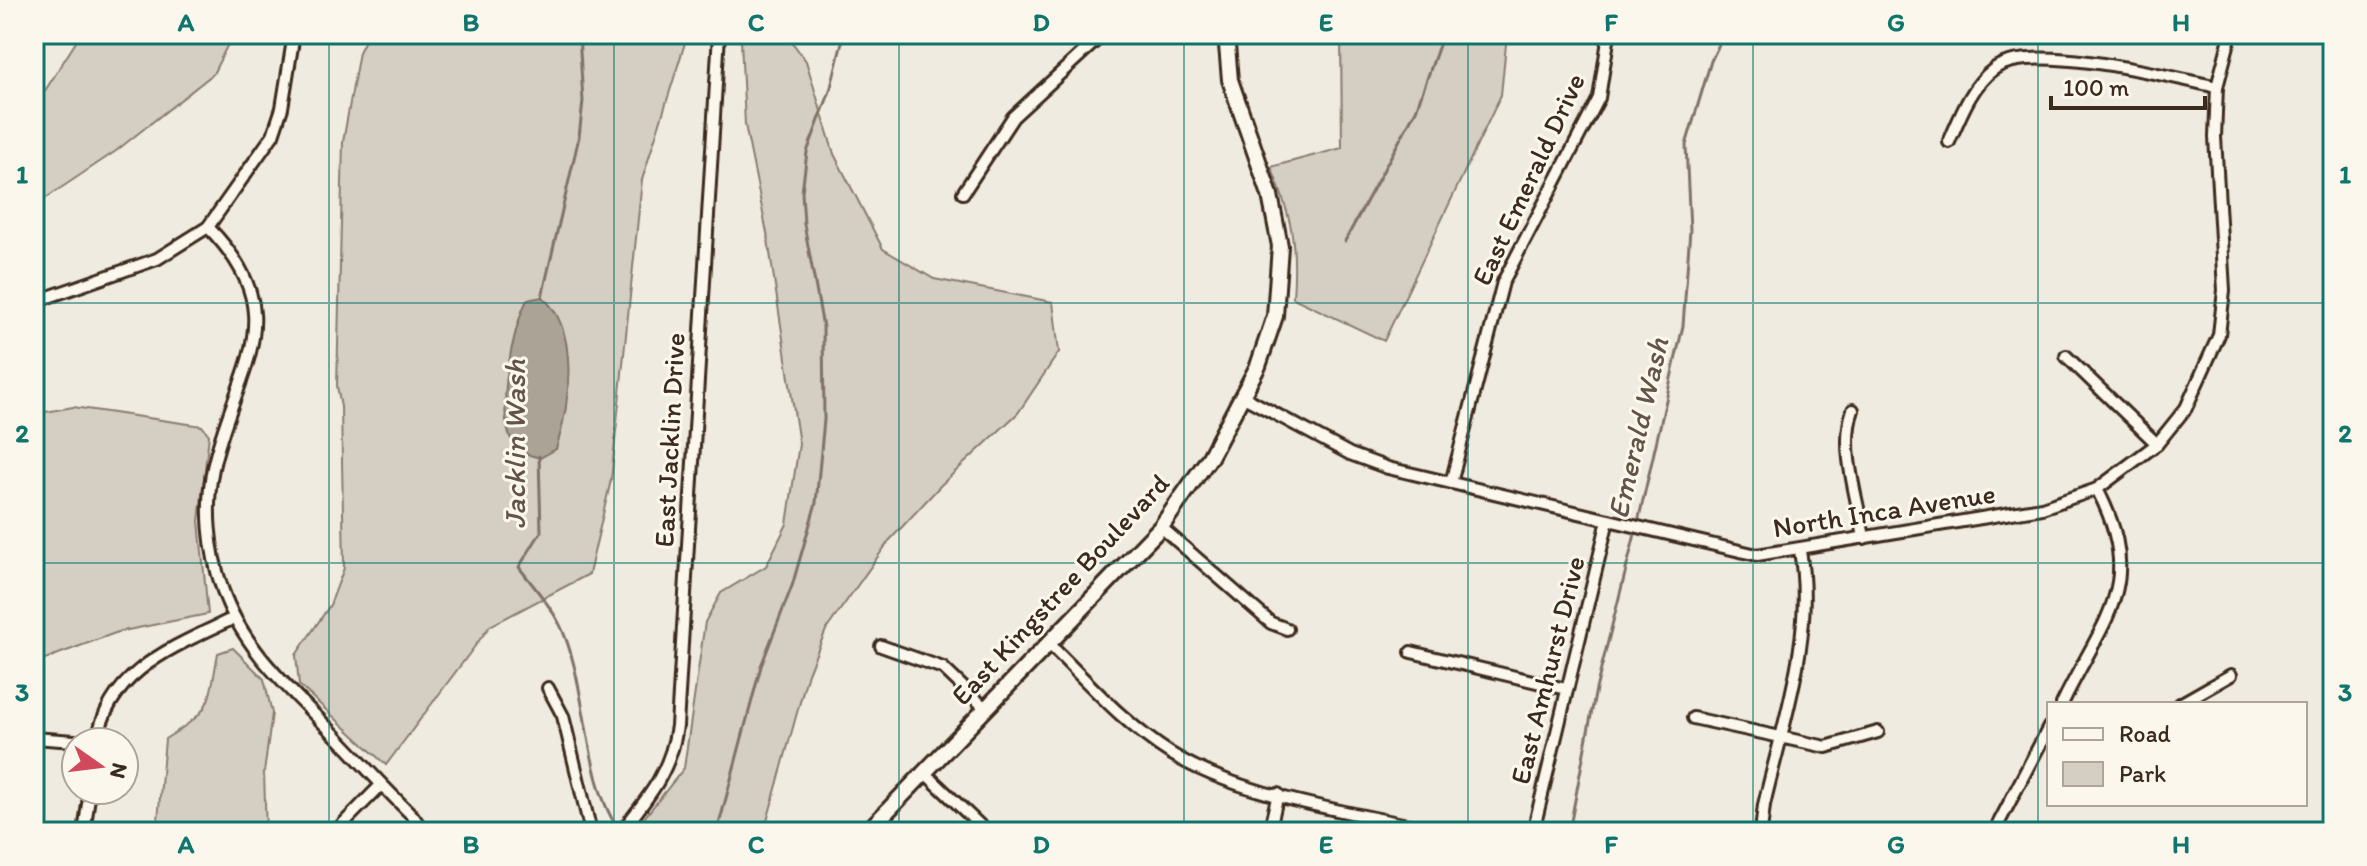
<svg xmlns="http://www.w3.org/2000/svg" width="2367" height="866" viewBox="0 0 2367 866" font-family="Itim,sans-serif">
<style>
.green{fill:#d5cec3;stroke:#887c70;stroke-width:2}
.water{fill:#aca397;stroke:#7f7367;stroke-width:2}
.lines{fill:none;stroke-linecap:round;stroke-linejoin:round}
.stream{stroke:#7f7367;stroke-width:3}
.street-casing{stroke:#3b2a1e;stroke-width:16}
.secondary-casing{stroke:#3b2a1e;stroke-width:20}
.street{stroke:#fbf7ec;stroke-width:10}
.secondary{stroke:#fbf7ec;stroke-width:14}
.grid{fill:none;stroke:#0f766e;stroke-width:2;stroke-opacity:0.55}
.labels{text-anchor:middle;stroke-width:6;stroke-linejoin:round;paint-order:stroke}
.street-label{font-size:28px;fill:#3b2a1e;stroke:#fbf7ec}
.water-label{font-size:30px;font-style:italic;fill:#635448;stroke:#fbf7ec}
.neatline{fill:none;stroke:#0f766e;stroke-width:3}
.grid-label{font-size:26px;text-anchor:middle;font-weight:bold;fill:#0f766e}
</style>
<rect width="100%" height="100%" fill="#f0ebe0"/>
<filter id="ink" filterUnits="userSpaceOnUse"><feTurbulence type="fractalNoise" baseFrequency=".0125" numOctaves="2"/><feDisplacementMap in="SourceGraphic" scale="16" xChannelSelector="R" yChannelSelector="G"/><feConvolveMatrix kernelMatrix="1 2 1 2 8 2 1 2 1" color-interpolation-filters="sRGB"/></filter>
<g filter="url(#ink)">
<!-- green -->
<g class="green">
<polygon points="81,34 233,34 213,74 116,151 34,206 34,108"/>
<polygon points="368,34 684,34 685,43 642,180 611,480 589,574 490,626 386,765 299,685 296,655 330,605 344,568 341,407 337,386 343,142 359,52"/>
<polygon points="761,34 786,34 806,61 834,154 883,249 934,279 1053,302 1059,352 1018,413 941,485 889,541 826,630 808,673 764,832 633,832 684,768 705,622 721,593 766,566 787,524 799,444 767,233 745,125 741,40"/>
<path d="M1341 34H1507L1501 95 1384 341 1293 298C1297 242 1292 218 1271 167L1342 148Z"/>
<polygon points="73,407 202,426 209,435 199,521 208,614 118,632 34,663 34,414"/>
<path d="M233 648 264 679 272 713 264 773 266 832H157L165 739C213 709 208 707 218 653Z"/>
</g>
<!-- water -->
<path class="water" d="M542 297C580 328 570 406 556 449L540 458C529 455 519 453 513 443 495 412 512 330 527 300Z"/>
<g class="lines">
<!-- stream -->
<g class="stream">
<polyline points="1345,241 1416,110 1443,34"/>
<polyline points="542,297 579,137 583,101 579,34"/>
<path d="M539 456 541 532 519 567C532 585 549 603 559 623 588 678 583 784 620 831"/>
<polyline points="1638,522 1683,326 1690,230 1686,145 1711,61 1724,34"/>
<polyline points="717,832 761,666 792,586 816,503 824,420 823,327 804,224 802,192 807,152 830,91 844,34"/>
<polyline points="1569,832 1596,689 1636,530"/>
</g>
<!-- street casing -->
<g class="street-casing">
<g id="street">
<path d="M1949 142C1960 117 1971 86 1994 69 2030 41 2172 77 2217 87"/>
<polyline points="963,193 1013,117 1103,34"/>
<path d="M208 227C297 317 234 370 213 468 205 507 209 550 222 588 242 649 292 691 336 736 361 762 385 789 412 815L424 832"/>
<polyline points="34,302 157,259 208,227 273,135 282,108 294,34"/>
<polyline points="2066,356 2157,444"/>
<polyline points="1242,396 1350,454 1388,468 1757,555 2042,508 2097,489 2157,444 2186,408 2219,335 2224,290 2215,137 2217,87 2231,34"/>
<path d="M1853 410C1839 448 1858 499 1864 538"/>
<polyline points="1451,483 1503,282 1599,98 1609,34"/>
<polyline points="1161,527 1271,623 1287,629"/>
<path d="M1048 643C1087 681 1124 724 1170 753 1241 798 1356 812 1438 832"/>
<polyline points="881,646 943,668 985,708"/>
<polyline points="1411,652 1566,689"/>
<polyline points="548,688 563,716 591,832"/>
<path d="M2062 704C2103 618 2147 585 2097 489"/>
<polyline points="2180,704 2231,675"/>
<polyline points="1693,718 1826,747 1878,732"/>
<polyline points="34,738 87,742"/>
<path d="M97 742C108 670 176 646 234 618"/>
<polyline points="924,772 987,832"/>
<polyline points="84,832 90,790"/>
<polyline points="335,832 381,785"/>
<path d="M621 832C648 798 671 771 677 726L719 34"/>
<polyline points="1269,832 1278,794"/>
<polyline points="1533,832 1608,520"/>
<path d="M1761 832 1764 805C1783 722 1815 636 1800 551"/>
<polyline points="1994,832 2049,727"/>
<polyline points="2332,832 2333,831"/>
</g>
</g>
<!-- secondary casing -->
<g class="secondary-casing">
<polyline id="secondary" points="867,832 1161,527 1210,457 1258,366 1275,316 1280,246 1270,195 1230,80 1226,34"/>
</g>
<!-- street -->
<use href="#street" class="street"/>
<!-- secondary -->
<use href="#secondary" class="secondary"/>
</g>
</g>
<!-- grid -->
<path class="grid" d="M329 34V832M614 34V832M899 34V832M1184 34V832M1468 34V832M1753 34V832M2038 34V832M34 303H2333M34 563H2333"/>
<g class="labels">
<!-- street labels -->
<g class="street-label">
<text transform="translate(1528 179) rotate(-65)" y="10">East Emerald Drive</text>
<text transform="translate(669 440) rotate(-87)" y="10">East Jacklin Drive</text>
<text transform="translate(1884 510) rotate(-9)" y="10">North Inca Avenue</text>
<text transform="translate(1060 589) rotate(-47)" y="10">East Kingstree Boulevard</text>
<text transform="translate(1547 670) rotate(-76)" y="10">East Amhurst Drive</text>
</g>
<!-- water labels -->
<g class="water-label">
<text transform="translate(1638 428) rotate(-77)" y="10">Emerald Wash</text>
<text transform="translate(515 444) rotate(-90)" y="10">Jacklin Wash</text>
</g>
</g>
<!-- margin -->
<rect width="2367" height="866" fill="none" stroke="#fbf7ec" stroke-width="88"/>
<!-- legend -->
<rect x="2047" y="702" width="260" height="104" fill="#fbf7ec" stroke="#aea59a" stroke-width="2"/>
<rect x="2063" y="728" width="40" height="12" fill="#fbf7ec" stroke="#aea59a" stroke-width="2"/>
<text x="2119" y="742" font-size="24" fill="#3b2a1e">Road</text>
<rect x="2063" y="762" width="40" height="24" fill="#d5cec3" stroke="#aea59a" stroke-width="2"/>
<text x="2119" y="782" font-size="24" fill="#3b2a1e">Park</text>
<!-- north arrow -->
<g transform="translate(100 766) rotate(104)"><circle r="38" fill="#fbf7ec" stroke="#aea59a" stroke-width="2"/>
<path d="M0-6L14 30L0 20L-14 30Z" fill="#d1495b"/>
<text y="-12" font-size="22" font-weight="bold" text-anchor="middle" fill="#3b2a1e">N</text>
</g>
<!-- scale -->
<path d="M2051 96v12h154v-12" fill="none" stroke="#3b2a1e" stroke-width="4"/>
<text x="2063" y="96" font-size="24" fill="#3b2a1e" stroke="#fbf7ec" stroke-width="6" paint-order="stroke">100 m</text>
<rect x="44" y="44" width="2279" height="778" class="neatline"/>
<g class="grid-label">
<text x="186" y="31">A</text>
<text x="471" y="31">B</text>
<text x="756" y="31">C</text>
<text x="1041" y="31">D</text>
<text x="1326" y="31">E</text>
<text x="1611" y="31">F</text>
<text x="1896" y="31">G</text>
<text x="2181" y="31">H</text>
<text x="22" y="183">1</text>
<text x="2345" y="183">1</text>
<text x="22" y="442">2</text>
<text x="2345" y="442">2</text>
<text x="22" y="701">3</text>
<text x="2345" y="701">3</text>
<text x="186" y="853">A</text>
<text x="471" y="853">B</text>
<text x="756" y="853">C</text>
<text x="1041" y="853">D</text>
<text x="1326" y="853">E</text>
<text x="1611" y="853">F</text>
<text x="1896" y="853">G</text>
<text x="2181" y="853">H</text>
</g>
</svg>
